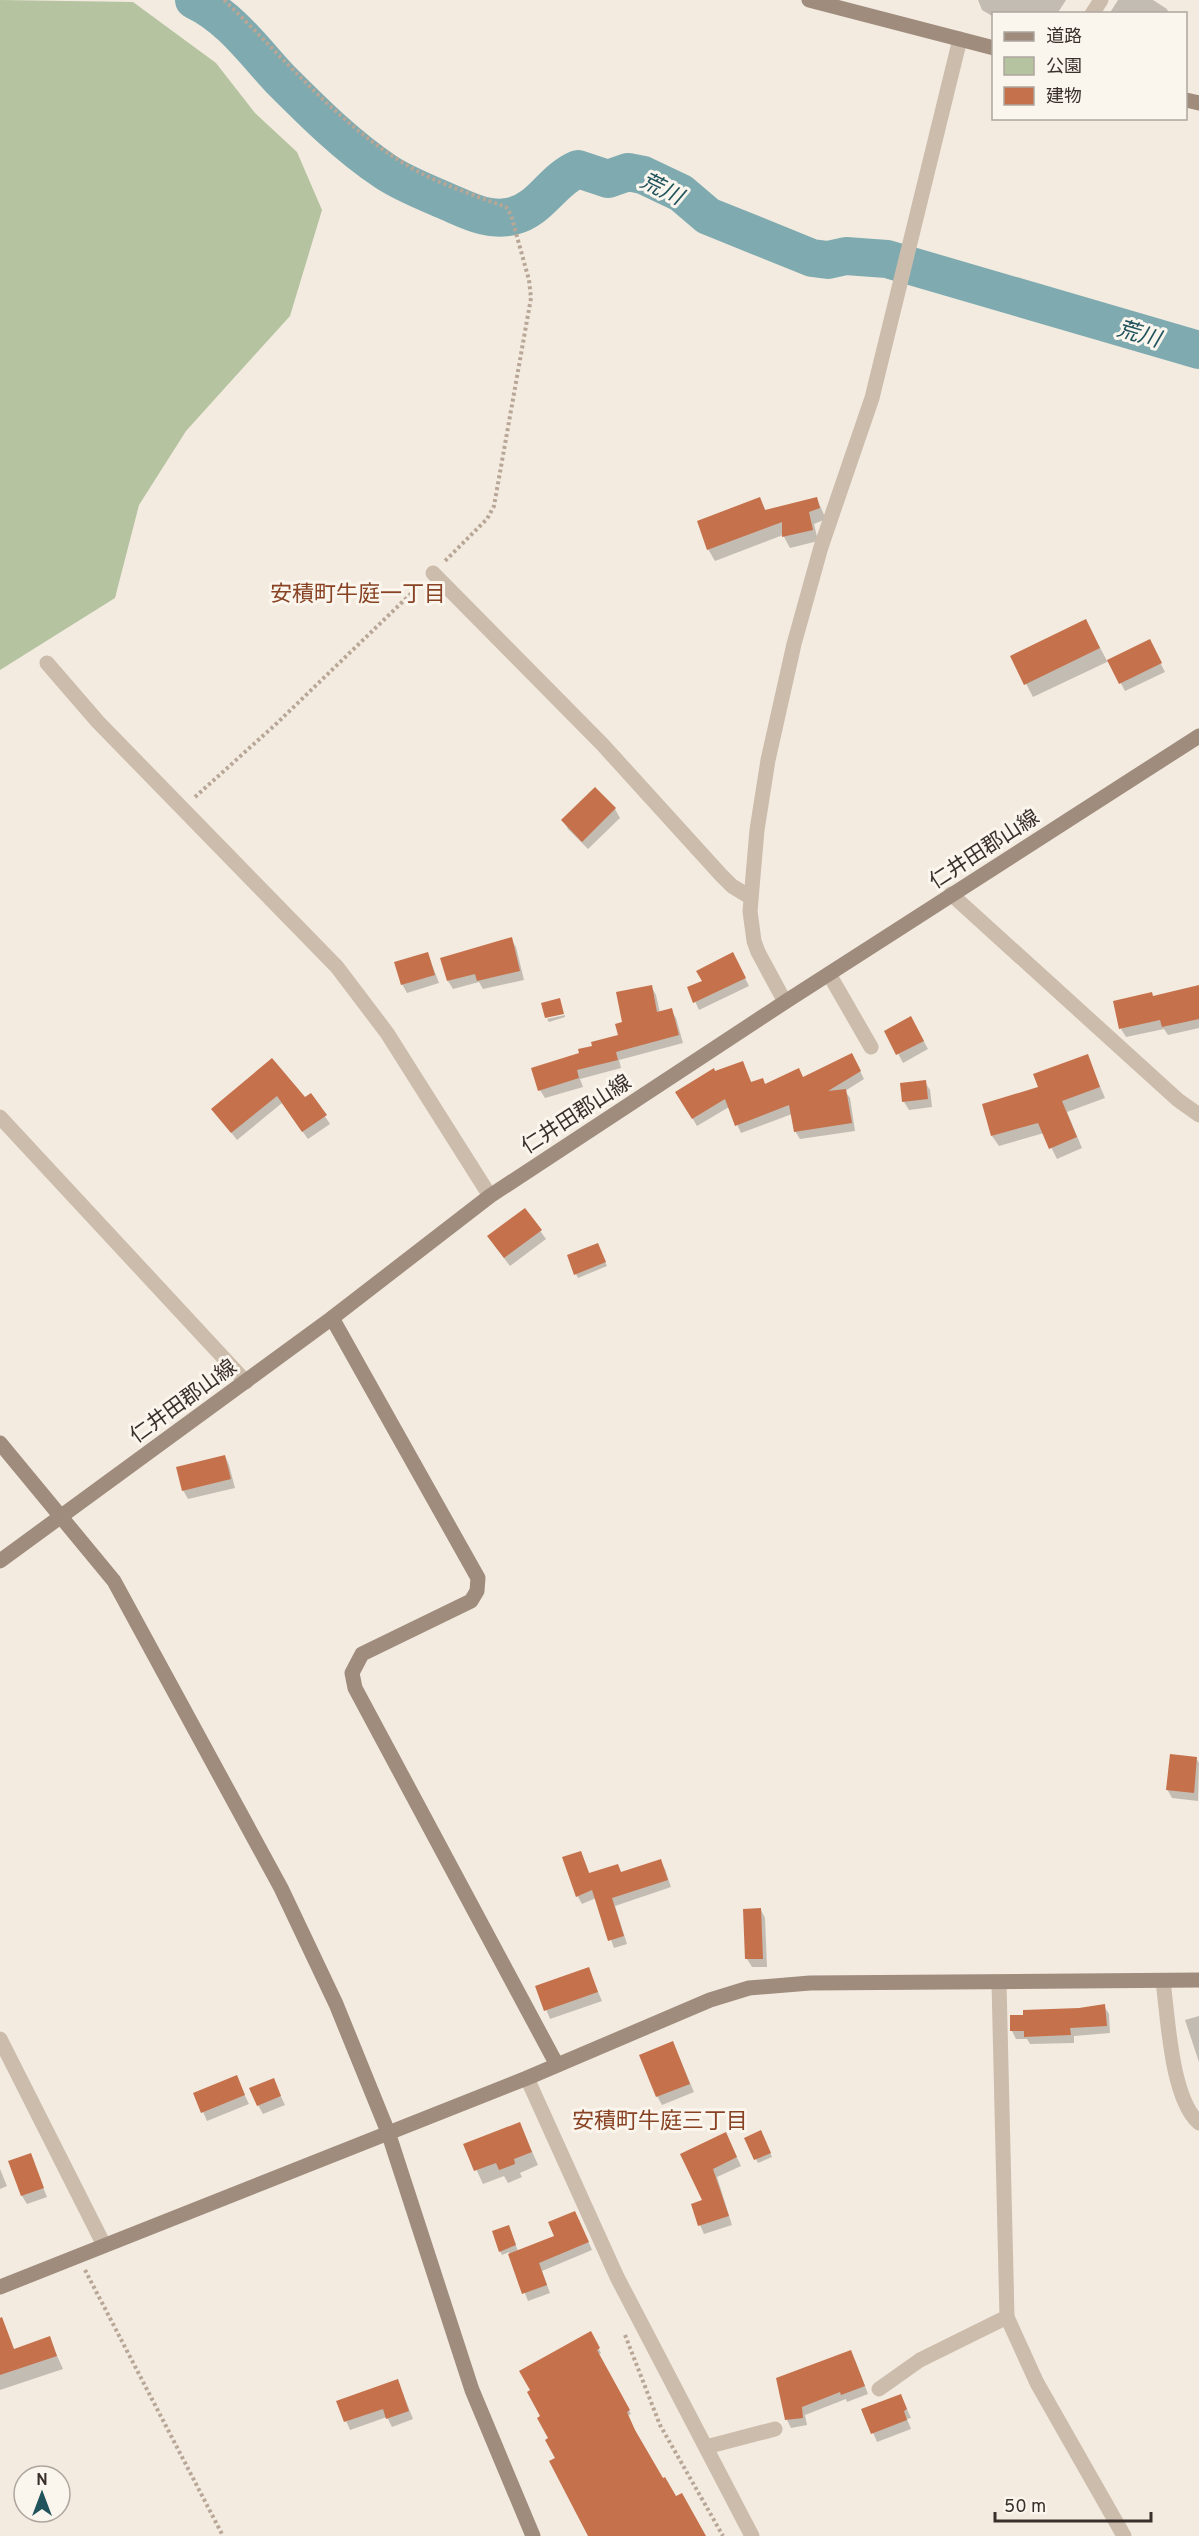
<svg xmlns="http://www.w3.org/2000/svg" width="1199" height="2536" viewBox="0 0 1199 2536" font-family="Overpass,'Noto Sans JP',sans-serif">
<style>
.green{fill:#b5c3a0}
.shadow{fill:#0003}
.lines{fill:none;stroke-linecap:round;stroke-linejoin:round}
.river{stroke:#7fabb0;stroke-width:38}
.building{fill:#c5714c}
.path{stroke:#b8a696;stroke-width:4;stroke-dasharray:3 3;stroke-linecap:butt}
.street{stroke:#ccbcac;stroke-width:15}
.secondary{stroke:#9f8c7d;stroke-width:15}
.labels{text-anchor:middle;stroke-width:6;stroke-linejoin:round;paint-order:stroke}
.street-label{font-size:21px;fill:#3a302b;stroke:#faf5ed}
.water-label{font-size:22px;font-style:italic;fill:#20535b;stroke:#faf5ed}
.neighbourhood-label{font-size:22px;fill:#884224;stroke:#faf5ed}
</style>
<rect width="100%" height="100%" fill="#f3ebe0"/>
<!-- green -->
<polygon class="green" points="0,0 133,2 216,63 255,113 297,152 322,210 290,316 186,431 139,505 115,598 0,670"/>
<!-- shadow -->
<g class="shadow">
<polygon points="978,0 1066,0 1057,14 994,14 994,17 982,10"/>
<polygon points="1118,0 1153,0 1167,9 1169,14 1112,14 1111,11"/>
<polygon points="760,499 766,511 817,499 826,519 814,524 818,541 790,548 783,535 715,561 708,549"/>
<polygon points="1093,634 1107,661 1149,641 1165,672 1125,691 1109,661 1033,697 1012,657"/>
<polygon points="595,789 615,809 620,818 588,849 568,829 563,820"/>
<polygon points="511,939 516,947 524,980 483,989 479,982 453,989 448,981"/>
<polygon points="428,954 439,983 407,993 402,984"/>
<polygon points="737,962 749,986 699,1010 689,988 704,982"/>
<polygon points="651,986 656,995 660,1013 671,1010 676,1018 683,1043 619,1060 621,1068 580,1079 583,1087 545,1098 540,1090 581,1054 620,1036 624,1023"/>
<polygon points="1199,987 1199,1028 1168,1035 1164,1029 1126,1037 1121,1029 1153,997"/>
<polygon points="565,1015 565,1017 549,1022 547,1019"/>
<polygon points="911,1018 928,1049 903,1063 886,1031"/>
<polygon points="1087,1055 1105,1098 1067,1112 1082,1148 1057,1159 1044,1133 999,1146 992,1136 1040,1088"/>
<polygon points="271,1061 305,1099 311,1095 330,1124 308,1139 282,1103 237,1140 213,1109"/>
<polygon points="742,1062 752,1084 765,1086 803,1079 856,1063 864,1079 845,1091 850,1098 855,1131 800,1139 795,1131 792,1114 741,1133 729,1107 697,1126 677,1092 714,1073"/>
<polygon points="925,1082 930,1090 932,1107 909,1110 904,1102"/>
<polygon points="525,1210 546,1239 510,1266 494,1245"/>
<polygon points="599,1248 607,1266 578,1278 576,1274"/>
<polygon points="225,1456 229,1465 235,1488 188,1499 183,1490"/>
<polygon points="1196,1758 1199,1763 1198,1801 1172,1798 1167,1789"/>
<polygon points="581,1852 590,1875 622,1874 660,1861 665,1869 671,1887 615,1906 627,1944 614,1948 596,1898 582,1904 578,1897 564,1858"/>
<polygon points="761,1910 765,1918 767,1967 752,1967 747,1959"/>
<polygon points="588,1968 602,2001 550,2019 537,1987"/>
<polygon points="1104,2006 1109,2014 1110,2033 1074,2036 1074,2043 1030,2044 1027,2039 1016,2039 1012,2031 1080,2009"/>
<polygon points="1199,2016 1199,2062 1185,2020"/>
<polygon points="673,2043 694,2092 662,2105 657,2096"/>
<polygon points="236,2077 249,2104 207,2121 195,2093"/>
<polygon points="273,2080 285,2105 263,2114 258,2105"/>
<polygon points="520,2124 538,2165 520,2173 522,2177 508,2183 504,2176 483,2184 465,2145"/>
<polygon points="763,2136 772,2157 758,2163 746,2139"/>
<polygon points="730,2143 741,2166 717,2177 732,2225 704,2234 700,2225 704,2201 682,2155"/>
<polygon points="30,2155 47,2197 27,2204 22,2196"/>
<polygon points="0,2169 7,2186 0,2189"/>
<polygon points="579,2220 592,2250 542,2271 550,2293 528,2301 509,2252 502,2255 500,2251 510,2230 518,2251 556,2237"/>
<polygon points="590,2333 601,2353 598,2355 631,2414 627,2416 662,2480 705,2536 590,2536 557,2458"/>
<polygon points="49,2338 63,2369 0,2390 0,2345 14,2350"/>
<polygon points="855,2360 868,2394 847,2402 846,2399 805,2415 807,2425 791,2428 787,2420"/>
<polygon points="398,2381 413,2419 392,2427 387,2417 350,2430 338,2402"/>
<polygon points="901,2396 911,2418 907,2419 911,2429 877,2442 863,2409"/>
</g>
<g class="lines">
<!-- river -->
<path class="river" d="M194 0C230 17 253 50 280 79 313 112 347 146 386 172 404 184 428 193 448 202 469 211 489 222 513 216 541 209 552 180 578 169L608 179 628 172 643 175 681 193 708 216 812 258 828 260 846 256 887 259 1199 350"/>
</g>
<!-- building -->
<g class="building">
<polygon points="760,497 765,510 817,497 820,508 809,512 813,530 782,537 782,522 707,550 697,521"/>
<polygon points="1086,619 1100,648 1024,685 1010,656"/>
<polygon points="1150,639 1162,663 1119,684 1107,660"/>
<polygon points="595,787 616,808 582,842 561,820"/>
<polygon points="512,937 520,971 477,981 475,974 447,981 440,958"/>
<polygon points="428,952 435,975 401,985 394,962"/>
<polygon points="733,952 746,978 693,1003 687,987 702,981 696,971"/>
<polygon points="652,985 657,1012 672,1008 679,1035 616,1052 618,1060 577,1070 579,1078 538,1091 531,1068 579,1053 578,1049 592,1046 591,1042 618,1035 615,1024 622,1022 616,992"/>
<polygon points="1199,985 1199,1019 1162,1027 1160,1020 1119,1029 1113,1001 1152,992 1153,996"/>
<polygon points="560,998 564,1014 545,1018 541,1003"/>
<polygon points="911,1016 924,1041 896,1055 884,1031"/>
<polygon points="852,1053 861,1071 828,1091 846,1089 852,1123 794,1132 789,1105 735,1126 725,1099 692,1119 675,1092 714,1068 715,1071 743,1061 751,1082 763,1078 765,1084 799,1068 803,1077"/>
<polygon points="1088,1054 1100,1087 1062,1101 1077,1137 1049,1149 1038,1123 991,1136 982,1104 1038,1087 1033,1074"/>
<polygon points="272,1058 305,1097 311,1093 327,1115 302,1132 277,1096 231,1133 211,1109"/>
<polygon points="926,1080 928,1099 902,1102 900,1083"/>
<polygon points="525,1208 542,1230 504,1258 487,1236"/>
<polygon points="598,1243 606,1262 574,1275 567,1255"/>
<polygon points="225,1455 231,1479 182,1491 176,1467"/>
<polygon points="1170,1754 1197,1757 1194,1793 1166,1790"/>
<polygon points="581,1851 589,1873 618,1864 621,1872 661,1859 668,1880 612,1898 624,1936 608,1941 592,1890 576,1897 562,1857"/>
<polygon points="761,1908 763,1959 745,1959 743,1909"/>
<polygon points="589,1967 598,1992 544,2011 535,1986"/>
<polygon points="1105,2004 1107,2026 1070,2028 1071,2035 1024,2037 1024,2031 1010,2031 1010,2015 1023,2015 1023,2010 1079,2008"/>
<polygon points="673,2041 690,2084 656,2097 639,2055"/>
<polygon points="237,2075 245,2095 201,2113 193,2093"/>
<polygon points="274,2078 281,2096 257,2106 249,2088"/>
<polygon points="520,2122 532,2152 514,2159 515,2164 499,2170 496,2163 474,2171 463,2144"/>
<polygon points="761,2130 771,2153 754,2160 744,2138"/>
<polygon points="726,2132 737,2157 713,2169 729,2216 698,2226 691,2204 702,2200 680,2154"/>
<polygon points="31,2153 44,2188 21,2196 8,2161"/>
<polygon points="575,2211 589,2242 539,2263 547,2285 522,2294 508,2254 554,2236 548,2222"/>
<polygon points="509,2225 516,2245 499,2252 492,2231"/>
<polygon points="2,2317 14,2349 50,2336 57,2356 0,2375 0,2318"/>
<polygon points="591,2331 600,2348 597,2350 630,2410 627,2412 635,2430 663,2478 665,2477 676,2496 682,2493 706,2536 588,2536 549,2461 555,2458 545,2440 548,2438 537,2418 540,2416 527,2392 530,2390 519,2371"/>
<polygon points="851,2350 865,2386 841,2395 840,2392 802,2407 803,2418 785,2420 776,2378"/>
<polygon points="398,2379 409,2411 386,2419 383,2409 344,2422 336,2401"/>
<polygon points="901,2394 907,2409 904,2411 907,2420 871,2434 861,2409"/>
</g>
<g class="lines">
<!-- path -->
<g class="path">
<path d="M224 0C286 59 341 129 417 171 445 186 477 196 506 207L511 215 529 280 531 298 494 506 487 519 444 562"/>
<polyline points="195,797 275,725 421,584"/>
<polyline points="85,2270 223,2536"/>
<polyline points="625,2335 660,2425 723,2536"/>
</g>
<!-- street -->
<g class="street">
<polyline points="1092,14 1101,0"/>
<polyline points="433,573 602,744 721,875 732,886 750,897"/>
<polyline points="47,663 98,722 337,967 387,1033 490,1196"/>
<polyline points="951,894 1178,1100 1199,1115"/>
<polyline points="829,974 871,1047"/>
<polyline points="785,1002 758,952 754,941 750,911 757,830 768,760 794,644 821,547 872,398 960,39"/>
<polyline points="0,1117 246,1382"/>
<path d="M1163 1981C1168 2018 1171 2098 1199 2123"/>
<polyline points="999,1983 1007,2317 1037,2383 1124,2536"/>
<polyline points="0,2039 104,2245"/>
<polyline points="527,2078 617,2277 752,2536"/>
<polyline points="879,2389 920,2360 1007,2317"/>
<polyline points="706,2447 775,2429"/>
</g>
<!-- secondary -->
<g class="secondary">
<polyline points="809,0 994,48"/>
<polyline points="1186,100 1199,103"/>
<polyline points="332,1318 478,1578 477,1591 471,1601 362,1654 352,1673 355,1688 557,2065"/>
<polyline points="0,1443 114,1581 281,1888 336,2004 388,2132 472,2390 533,2536"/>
<polyline points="0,1561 332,1318 490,1196 785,1002 1199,736"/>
<polyline points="0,2287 527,2078 710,2000 749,1988 810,1983 1199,1980"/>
</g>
</g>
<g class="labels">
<!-- street labels -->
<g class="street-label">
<text transform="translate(984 849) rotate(-33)" y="7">仁井田郡山線</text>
<text transform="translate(576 1114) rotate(-33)" y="7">仁井田郡山線</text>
<text transform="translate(183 1401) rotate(-36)" y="7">仁井田郡山線</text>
</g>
<!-- water labels -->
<g class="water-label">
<text transform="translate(662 188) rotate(26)" y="8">荒川</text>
<text transform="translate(1139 333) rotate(16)" y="8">荒川</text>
</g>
<!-- neighbourhood labels -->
<g class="neighbourhood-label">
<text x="358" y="601">安積町牛庭一丁目</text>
<text x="660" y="2128">安積町牛庭三丁目</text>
</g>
</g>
<!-- legend -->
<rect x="992" y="12" width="195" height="108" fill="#faf5ed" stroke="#ada69f" stroke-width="1.5"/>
<rect x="1004" y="32" width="30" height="9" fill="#9f8c7d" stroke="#ada69f" stroke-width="1.5"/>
<text x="1046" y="42" font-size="18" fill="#3a302b">道路</text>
<rect x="1004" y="57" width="30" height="18" fill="#b5c3a0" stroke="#ada69f" stroke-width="1.5"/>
<text x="1046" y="72" font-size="18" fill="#3a302b">公園</text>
<rect x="1004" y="87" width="30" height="18" fill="#c5714c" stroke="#ada69f" stroke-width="1.5"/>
<text x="1046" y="102" font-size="18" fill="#3a302b">建物</text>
<!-- north arrow -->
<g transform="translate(42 2494)"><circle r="28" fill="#faf5ed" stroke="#ada69f" stroke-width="1.5"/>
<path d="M0-4.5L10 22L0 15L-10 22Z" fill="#20535b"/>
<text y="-9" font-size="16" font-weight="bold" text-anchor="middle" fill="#3a302b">N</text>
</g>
<!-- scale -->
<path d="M995 2512v9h156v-9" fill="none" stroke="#3a302b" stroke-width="3"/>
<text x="1004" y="2512" font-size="18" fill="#3a302b" stroke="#faf5ed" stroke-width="4.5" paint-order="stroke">50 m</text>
</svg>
